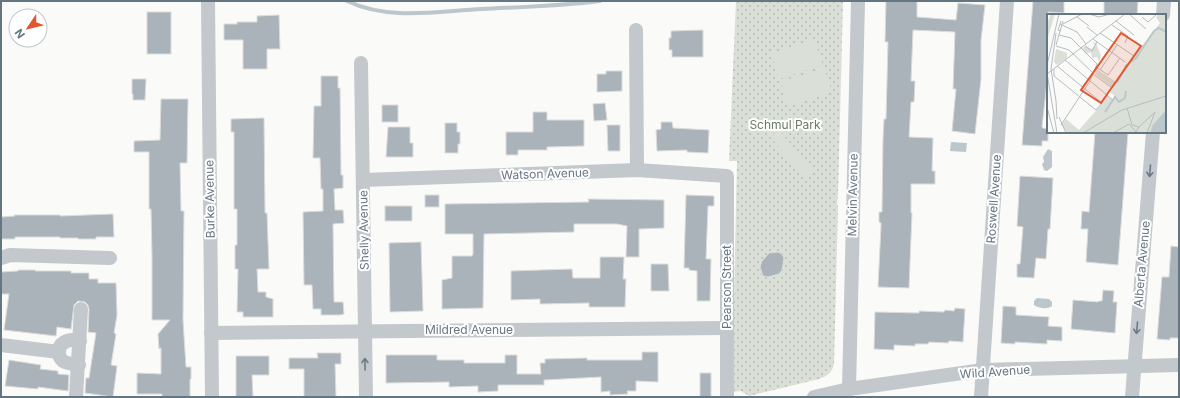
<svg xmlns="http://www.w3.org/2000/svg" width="1180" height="398" viewBox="0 0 1180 398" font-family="Inter,sans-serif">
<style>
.park{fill:url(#park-dots)}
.pitch{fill:#dadfd7}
.water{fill:#bbc7cb}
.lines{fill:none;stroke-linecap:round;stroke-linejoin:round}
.stream{stroke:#bbc7cb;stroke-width:4}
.building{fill:#aab3b9;stroke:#dcdcda}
.street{stroke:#c3c8cc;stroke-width:14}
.oneway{stroke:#6a7a87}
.labels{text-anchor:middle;stroke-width:4;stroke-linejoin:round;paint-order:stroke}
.park-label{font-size:12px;fill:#687a64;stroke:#fff}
.street-label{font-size:12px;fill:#657683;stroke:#fff}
.inset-river{fill:none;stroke:#bbc7cb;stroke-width:2}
.inset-road{fill:none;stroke:#b5bdc2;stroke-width:1}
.view{fill:#e4572e;fill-opacity:0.15;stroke:#e4572e;stroke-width:2}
.inset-edge{fill:none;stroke:#657683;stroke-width:2}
</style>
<defs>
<pattern id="park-dots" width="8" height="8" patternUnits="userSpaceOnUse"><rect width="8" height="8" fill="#dadfd7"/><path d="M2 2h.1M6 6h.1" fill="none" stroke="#b4b9b4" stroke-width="1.8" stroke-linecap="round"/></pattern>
</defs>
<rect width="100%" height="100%" fill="#fafaf8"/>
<!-- park -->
<path class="park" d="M736 1H843L838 195 837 204 838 207 834 364C832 373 827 376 819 379L749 396 741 391 732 392 737 161H729Z"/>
<!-- pitch -->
<g class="pitch">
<polygon points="814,39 823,65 779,79 771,54"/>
<polygon points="824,68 832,92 788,107 780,82"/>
<polygon points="779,130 814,171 805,178 770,137"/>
</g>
<!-- water -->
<g class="water">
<polygon points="951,142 967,143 966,152 950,151"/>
<polygon points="1048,149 1052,151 1052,167 1047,171 1044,170 1042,164 1044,162 1043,157"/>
<path d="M1037 298 1049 299 1052 302V306C1047 310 1038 308 1034 305V301Z"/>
</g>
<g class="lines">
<!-- stream -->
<path class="stream" d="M347 1C389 21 437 11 482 9 521 7 561 6 600 1"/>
</g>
<!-- building -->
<g class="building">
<polygon points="886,1 917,1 917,17 956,20 958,3 985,5 981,40 981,79 975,134 952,131 956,89 953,89 955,32 913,30 911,81 915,81 914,102 911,102 909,137 933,138 932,171 935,171 935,184 911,184 911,213 912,213 909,288 878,287 881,226 881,223 879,222 879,212 882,212 883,139 884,119 886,119 888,42 885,42"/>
<polygon points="1033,1 1064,1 1064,13 1048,12 1048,73 1042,127 1043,128 1048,129 1048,141 1042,141 1042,146 1022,145"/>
<polygon points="1104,1 1138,1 1137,15 1104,15"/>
<rect x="147" y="12" width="24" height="42"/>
<polygon points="279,15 280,49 267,49 267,69 243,69 243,40 224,40 224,24 237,24 237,22 257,22 257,16"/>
<polygon points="703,30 703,57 672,57 672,50 669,50 669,38 671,38 671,31"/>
<polygon points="606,71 622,71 622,91 597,92 597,74 606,74"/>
<polygon points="321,76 338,76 338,88 340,88 341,175 343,175 343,188 334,189 335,210 343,210 344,223 333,224 334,302 343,302 344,314 340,315 321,315 321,309 313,309 312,285 304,285 303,212 323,211 323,189 321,189 320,158 313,158 314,106 321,106"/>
<polygon points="132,79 146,79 145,100 133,100 133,94 132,94"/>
<polygon points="161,99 188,99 187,163 180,163 181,211 184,211 183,320 186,367 191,367 191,379 190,379 190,397 162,397 162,394 137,394 137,373 161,374 161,348 159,349 158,334 170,320 152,320 152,256 151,209 149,209 149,152 134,152 134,141 160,140"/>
<polygon points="605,103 607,120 594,121 593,104"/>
<rect x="382" y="105" width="16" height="17"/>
<polygon points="533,112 547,112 547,120 584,120 584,146 547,147 547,150 518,150 518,155 506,155 506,132 533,132"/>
<polygon points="264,118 265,213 267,213 269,269 257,269 258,292 266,292 266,297 273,299 273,317 243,317 243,312 237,312 238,269 235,269 235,245 237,245 237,209 234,209 234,132 231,132 231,119"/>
<polygon points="661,122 672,122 673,128 709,130 708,153 687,152 687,150 657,151 656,130 661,129"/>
<polygon points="445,123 457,123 457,132 460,132 460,144 458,144 458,153 445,153"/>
<polygon points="607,125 620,125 620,151 608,151"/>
<polygon points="388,127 410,127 410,143 413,143 413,157 386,157"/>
<polygon points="1095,132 1128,132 1118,265 1086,262 1088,229 1081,229 1082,211 1089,212"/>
<polygon points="1020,176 1053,178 1050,229 1048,229 1046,259 1036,258 1034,278 1017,277 1017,264 1020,264 1023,227 1017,226"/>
<rect x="425" y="195" width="14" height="12"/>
<polygon points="686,195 714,196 714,206 708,206 706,259 711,259 710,301 697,301 697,271 689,270 689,268 684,268"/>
<polygon points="588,199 664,200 664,228 639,229 639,257 626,257 627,226 617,224 574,224 574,232 484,234 483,308 442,309 442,280 452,278 452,256 472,256 473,254 473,234 445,234 445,204 589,202"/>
<rect x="385" y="206" width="27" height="15"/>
<polygon points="113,214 114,237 96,237 96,239 78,239 78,238 60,238 60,237 15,237 15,239 1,239 1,217 15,216 14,215 60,215 60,216"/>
<polygon points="421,242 423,311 390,312 389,243"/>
<polygon points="1171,246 1179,247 1179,338 1170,338 1170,340 1157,339 1162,277 1169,277"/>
<polygon points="778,252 782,254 784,258 782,270 779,274 768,277 763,276 760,267 762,261 769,253"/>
<polygon points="600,257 624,257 623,279 626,279 625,307 589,307 589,303 540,304 540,299 511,300 511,271 572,269 573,278 600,278"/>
<polygon points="651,264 668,264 669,291 651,291"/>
<polygon points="18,270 36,270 35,271 71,271 71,273 89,273 89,279 98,279 98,283 116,283 117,315 114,333 116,334 111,365 117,366 113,397 85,393 86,378 89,378 96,333 88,332 89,309 88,305 85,302 78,301 74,305 71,329 57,327 56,336 4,330 9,294 1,294 1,272 18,271"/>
<polygon points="1103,290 1114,291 1113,302 1117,302 1115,333 1071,329 1073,300 1098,302 1099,301 1102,301"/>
<polygon points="1003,306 1016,307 1016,315 1049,317 1048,326 1062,327 1062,341 1047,340 1047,344 1015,342 1015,344 1001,343"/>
<polygon points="955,308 965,309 963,342 949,341 948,343 929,342 928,344 915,344 915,346 894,345 894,350 874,349 875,312 919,313 919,311 944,312 945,310 954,311"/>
<polygon points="642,352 658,352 658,382 636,381 636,391 627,391 628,394 610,395 610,391 601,392 601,377 544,380 544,385 498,385 498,391 478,392 478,386 449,387 449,382 386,383 386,355 437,355 437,360 464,360 464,363 505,363 505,355 517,355 517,374 541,374 540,363 545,363 545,359 587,358 587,360 642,360"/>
<polygon points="317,353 341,353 341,364 335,364 336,397 304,397 304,369 289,369 289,358 318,358"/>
<polygon points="236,356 269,356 269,375 252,375 253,397 236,397"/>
<polygon points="9,360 41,365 40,369 58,371 58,374 69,375 68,391 38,387 38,389 5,386"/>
<rect x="700" y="373" width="11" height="24"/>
</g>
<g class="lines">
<!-- street -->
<g class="street">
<polyline points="208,1 212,397"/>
<polyline points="1163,15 1164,1"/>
<polyline points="636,30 637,170"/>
<polyline points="361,63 366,397"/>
<polyline points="363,180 637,170 727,176 727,397"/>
<polyline points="1,258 10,255 110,258"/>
<polyline points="211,333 726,328"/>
<polyline points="1,345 59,352"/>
<path d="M79 365C74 364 67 364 63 361 56 355 58 344 67 341 71 339 76 340 80 341"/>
<polyline points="849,389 858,1"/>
<polyline points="76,397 81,309"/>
<polyline points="814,397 849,389 983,370 1179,365"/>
<polyline points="981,397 1007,1"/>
<polyline points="1132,397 1153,132"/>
</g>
</g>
<!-- one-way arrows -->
<defs><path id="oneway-shaft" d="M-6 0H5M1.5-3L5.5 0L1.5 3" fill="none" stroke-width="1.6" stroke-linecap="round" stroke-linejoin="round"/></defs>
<g class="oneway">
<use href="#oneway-shaft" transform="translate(1150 171) rotate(95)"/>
<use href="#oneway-shaft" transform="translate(1137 328) rotate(95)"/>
<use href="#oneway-shaft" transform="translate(365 364) rotate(-91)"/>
</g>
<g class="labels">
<!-- park labels -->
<g class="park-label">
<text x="785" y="129">Schmul Park</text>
</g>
<!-- street labels -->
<g class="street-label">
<text transform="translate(545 174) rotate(-2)" y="4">Watson Avenue</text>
<text transform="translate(853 195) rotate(-89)" y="4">Melvin Avenue</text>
<text transform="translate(210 199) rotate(-91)" y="4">Burke Avenue</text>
<text transform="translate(994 199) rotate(-86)" y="4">Roswell Avenue</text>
<text transform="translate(364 230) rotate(-91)" y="4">Shelly Avenue</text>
<text transform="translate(1142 264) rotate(-85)" y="4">Alberta Avenue</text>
<text transform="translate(727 287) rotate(-90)" y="4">Pearson Street</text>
<text x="469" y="334">Mildred Avenue</text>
<text transform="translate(995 372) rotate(-4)" y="4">Wild Avenue</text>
</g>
</g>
<!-- overview -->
<g transform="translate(1047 14)">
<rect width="119" height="119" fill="#fafaf8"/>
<path d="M4 0H8L0 26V9Z" fill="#dadfd7"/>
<path d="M45 28 49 29 54 42 52 48 50 43 45 44 44 38 39 40 35 35 38 32 45 35 48 31Z" fill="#dadfd7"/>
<path d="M9 35 20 39V44L10 51 7 48Z" fill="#dadfd7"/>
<path d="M112 0H119V119H20L15 111 19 105 32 116 61 83 67 86 68 82 63 78 66 74 48 60 49 55 71 69 81 50 113 9 109 3Z" fill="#dadfd7"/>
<path d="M119 96V119H103L106 111Z" fill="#bbc7cb"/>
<path class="inset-river" d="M70 69 79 52 89 44 107 17 112 14 119 18M58 98 68 83 72 88 78 84 79 77"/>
<path class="inset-road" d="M42 0 52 3 63 0M82 0 99 15M30 3 42 12M95 3 101 8 110 0M69 7 87 21M13 10 30 18 39 30M16 10 35 0M65 11 81 22 78 29M40 13 50 21M14 17 11 16 14 7M53 19 87 42M12 21 24 24 50 50 43 67 14 111M46 25 78 48M9 31 16 7M9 32 22 36 46 59M38 32 45 37 50 28M6 41 4 55 9 87M6 41 9 19M18 46 66 86M0 51 12 0M10 52 55 89M49 53 61 61 73 44M7 55V62L49 96 61 82M53 56 70 31M0 59 10 119M0 60 78 0M46 60 65 74M9 87 10 105M0 93 7 119M80 94 85 111 92 113 89 118M12 103 19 119M92 113 108 98 100 119M36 119 75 96 119 82M66 119 82 110 89 118"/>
<path class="view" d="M74 19 94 32 54 89 34 76Z"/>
<rect width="119" height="119" class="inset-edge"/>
</g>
<!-- border -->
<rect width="1180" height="398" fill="none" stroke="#657683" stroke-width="4"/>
<!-- north arrow -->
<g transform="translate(28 28) rotate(235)"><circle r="19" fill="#ffffff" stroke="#c1c8cd"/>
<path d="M0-3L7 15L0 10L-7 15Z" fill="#e4572e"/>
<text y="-6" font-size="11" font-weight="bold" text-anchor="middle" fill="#657683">N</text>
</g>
</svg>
